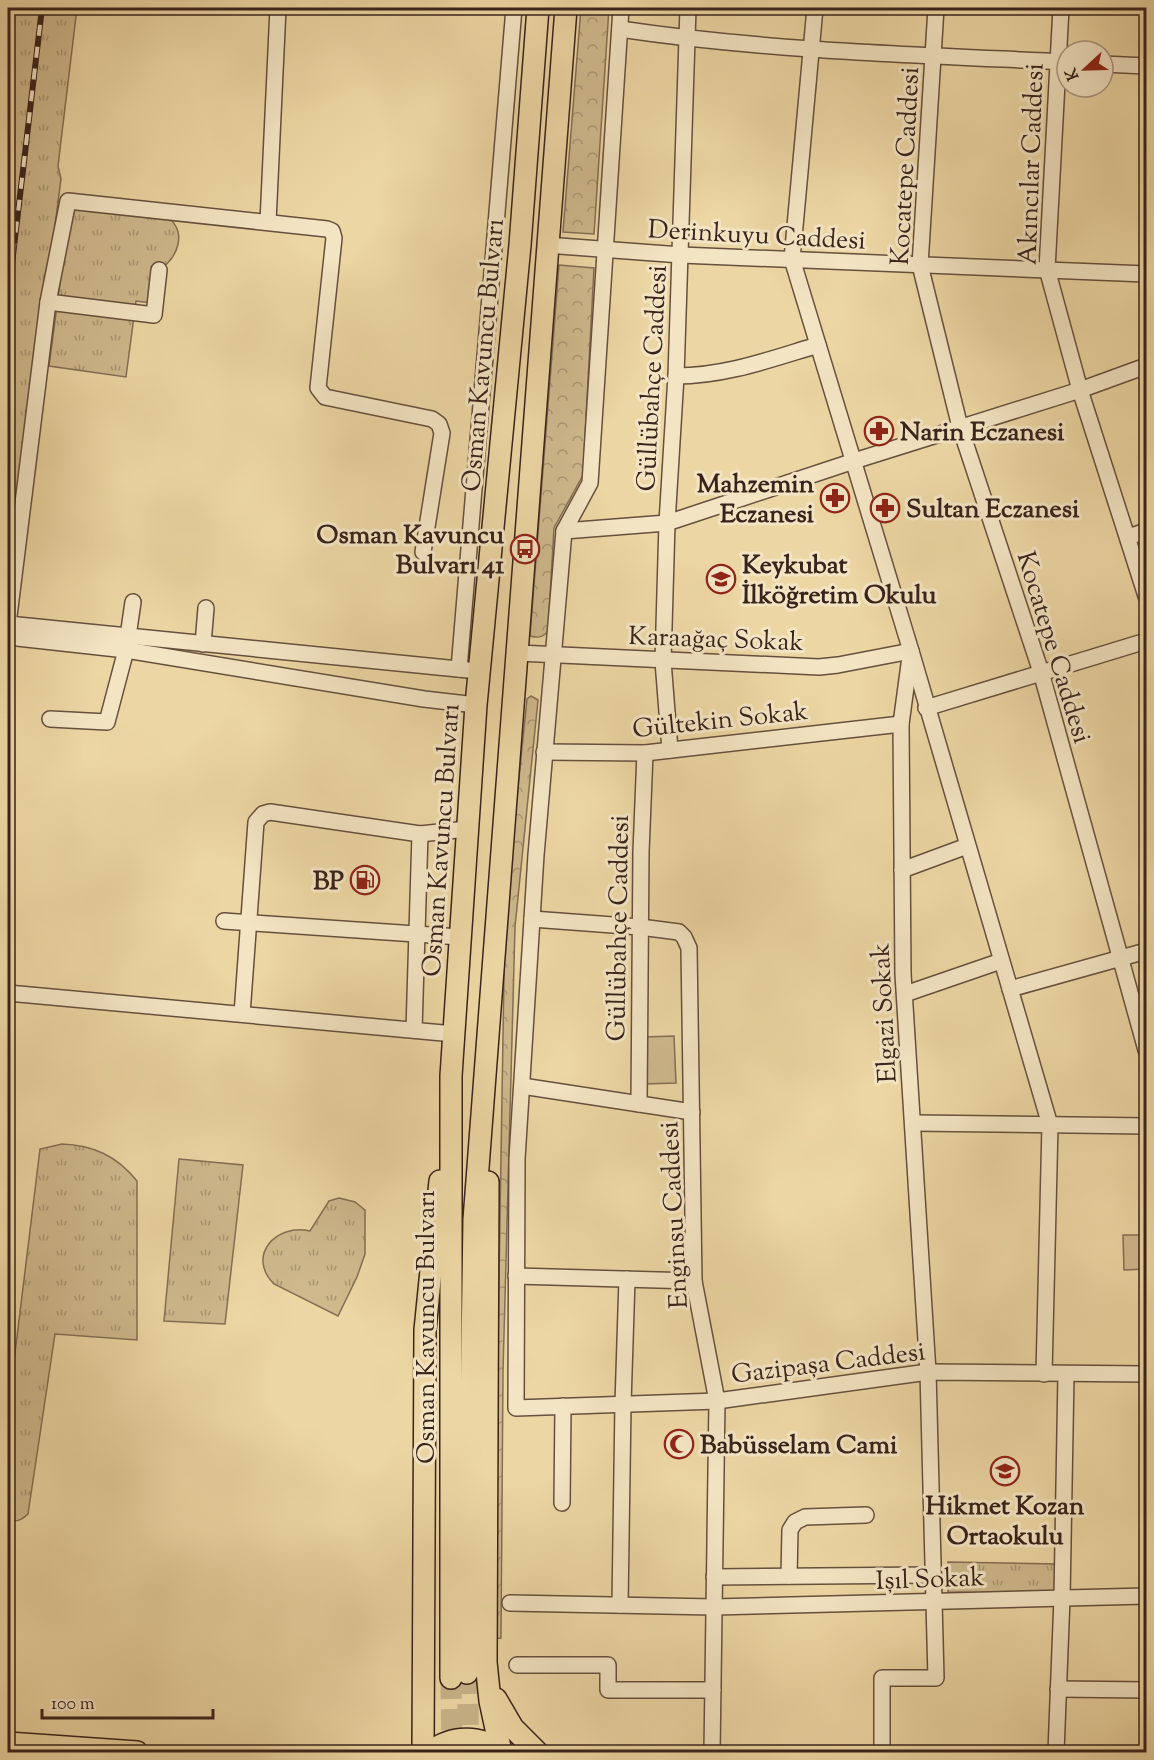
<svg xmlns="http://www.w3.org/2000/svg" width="1154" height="1760" viewBox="0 0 1154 1760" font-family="'Sorts Mill Goudy',serif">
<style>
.grass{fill:url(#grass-tufts);stroke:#846e54;stroke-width:1.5}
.park{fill:url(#park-crowns);stroke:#846e54;stroke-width:1.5}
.pitch{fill:#ceb88c;stroke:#846e54;stroke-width:1.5}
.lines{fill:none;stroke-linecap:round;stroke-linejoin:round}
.highway-tunnel{stroke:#c8b288;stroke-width:21;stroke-dasharray:21 10;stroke-linecap:butt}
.minor-casing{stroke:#66503d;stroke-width:18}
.highway-casing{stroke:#39231b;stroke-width:24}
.minor{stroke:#f3e4c3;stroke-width:15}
.highway{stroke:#ecd6a3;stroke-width:21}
.rail-casing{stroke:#39231b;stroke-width:6}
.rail{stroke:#f3e4c3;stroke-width:4;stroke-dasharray:11;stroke-linecap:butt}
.labels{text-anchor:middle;stroke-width:6;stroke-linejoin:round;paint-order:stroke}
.street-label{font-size:26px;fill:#39231b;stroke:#f3e4c3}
.poi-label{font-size:26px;font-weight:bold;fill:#39231b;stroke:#f3e4c3;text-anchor:start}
</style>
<defs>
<pattern id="grass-tufts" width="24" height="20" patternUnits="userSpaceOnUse" patternTransform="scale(1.5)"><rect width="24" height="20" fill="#ceb88c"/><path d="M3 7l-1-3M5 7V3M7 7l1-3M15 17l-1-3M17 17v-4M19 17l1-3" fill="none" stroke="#a89572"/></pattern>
<pattern id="park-crowns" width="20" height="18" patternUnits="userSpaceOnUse" patternTransform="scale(1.5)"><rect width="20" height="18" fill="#ceb88c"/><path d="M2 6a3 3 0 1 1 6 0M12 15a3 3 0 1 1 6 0" fill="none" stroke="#a89572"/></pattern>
</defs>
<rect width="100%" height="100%" fill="#ecd6a3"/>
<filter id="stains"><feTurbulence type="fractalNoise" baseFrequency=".00333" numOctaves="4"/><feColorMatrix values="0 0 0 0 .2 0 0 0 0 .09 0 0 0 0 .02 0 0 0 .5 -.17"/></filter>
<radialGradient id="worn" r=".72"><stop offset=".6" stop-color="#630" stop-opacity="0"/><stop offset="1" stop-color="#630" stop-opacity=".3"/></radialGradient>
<!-- grass -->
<g class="grass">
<polygon points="8,8 77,8 58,166 61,179 8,586"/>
<path d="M71 201 164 214C189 231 179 257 157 272L152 303 136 301 126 377 49 366Z"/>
<path d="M62 1144C93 1145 117 1156 137 1181V1340L55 1334 28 1514C22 1520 16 1523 8 1520V1410L40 1149Z"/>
<polygon points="179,1159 243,1165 225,1324 164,1321"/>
<path d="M339 1198 355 1202 365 1210V1254L357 1277 338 1316 274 1284C246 1256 276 1223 310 1231L329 1201Z"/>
<polygon points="948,1562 1058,1564 1058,1594 948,1592"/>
</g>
<!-- park -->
<g class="park">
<polygon points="581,8 609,8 594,234 563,232"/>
<path d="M559 265 594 268 583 475 554 528 548 631C543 638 537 638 530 636Z"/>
<polygon points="531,696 538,700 515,927 503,1372 501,1638 493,1639 505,916 527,699"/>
</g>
<!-- pitch -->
<g class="pitch">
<polygon points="674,1036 676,1083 644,1084 642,1037"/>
<polygon points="1123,1235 1146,1235 1146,1269 1124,1270"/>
</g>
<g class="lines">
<!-- highway-tunnel -->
<g class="highway-tunnel">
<polyline points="467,1673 469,1752"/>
<polyline points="451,1678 452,1752"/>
</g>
<!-- minor casing -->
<g class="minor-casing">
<g id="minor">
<polyline points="621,8 590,483 564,531 536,855 517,1159 516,1408 717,1401 928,1372 1146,1374"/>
<polyline points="815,8 792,259 911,651 1050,1125 1044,1374"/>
<polyline points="936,8 920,265 960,427 1041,672 1146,1050"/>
<polyline points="1061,8 1047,269 1080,390 1146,596"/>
<path d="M620 29C768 51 918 55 1067 62"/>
<polyline points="1103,64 1146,66"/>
<polyline points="268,222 278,8"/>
<polyline points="546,245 681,255 1146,274"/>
<polyline points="48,302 154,315 159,270"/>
<path d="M676 376C726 376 771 359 818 345"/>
<polyline points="564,531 667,523 854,461 1080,390 1146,366"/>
<polyline points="1128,537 1146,531"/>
<polyline points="8,624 48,302 68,201 327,229 332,231 334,238 318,388 325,397 432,419 439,424 442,433 423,552"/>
<polyline points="8,624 468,670"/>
<polyline points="8,637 126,650 424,699 476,705"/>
<polyline points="203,644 206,608"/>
<polyline points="518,653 819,667 838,665 911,651"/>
<polyline points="459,669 514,8"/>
<polyline points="926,708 1146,641"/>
<polyline points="50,719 107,722 126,650 133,602"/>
<polyline points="670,750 663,661 667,523 676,376 688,8"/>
<polyline points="544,752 645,753 901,724"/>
<polyline points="902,870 967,846"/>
<polyline points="532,919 640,927 679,932 684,937 689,948 694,1281 717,1401 712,1752"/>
<polyline points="224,921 460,937"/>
<polyline points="1010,989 1146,951"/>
<polyline points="8,993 454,1034"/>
<polyline points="905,994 1001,961"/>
<polyline points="242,1014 256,822 263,814 270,812 420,834 467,829"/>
<polyline points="414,1030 420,834"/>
<polyline points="522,1086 692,1112"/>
<polyline points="639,1104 641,852 645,753"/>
<polyline points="913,1123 1146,1126"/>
<polyline points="516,1276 694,1281"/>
<polyline points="562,1503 563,1406"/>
<polyline points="789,1576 790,1530 795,1522 805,1517 866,1515"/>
<polyline points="714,1577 933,1575"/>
<polyline points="510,1603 714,1607 1146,1596"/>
<polyline points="620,1605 623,1404 627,1279"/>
<polyline points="517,1665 608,1665 608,1690 713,1690"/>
<polyline points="1058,1689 1146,1690"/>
<polyline points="882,1752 882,1678 936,1678 928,1372 903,974 901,724 910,657"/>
<polyline points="1056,1752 1062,1598 1066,1374"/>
</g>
</g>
<!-- highway casing -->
<g class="highway-casing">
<g id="highway">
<polyline points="488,1182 486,1662 490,1701 501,1752"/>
<polyline points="467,1673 474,1220 566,8"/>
<polyline points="451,1678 451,1076 476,705 520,245 538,8"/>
<polyline points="496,1699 513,1728 537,1752"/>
<polyline points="8,1743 137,1752"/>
<polyline points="423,1752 425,1330 440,1181"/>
<path d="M430 1752C451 1736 480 1734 502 1752"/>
</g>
</g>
<!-- minor -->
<use href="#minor" class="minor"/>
<!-- highway -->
<use href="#highway" class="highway"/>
<!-- rail casing -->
<g class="rail-casing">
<polyline id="rail" points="8,298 42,8"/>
</g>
<!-- rail -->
<use href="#rail" class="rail"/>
</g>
<!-- icons -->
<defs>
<g id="pharmacy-ring" transform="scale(1.5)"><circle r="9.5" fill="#f3e4c3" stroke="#8f2418" stroke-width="1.5"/><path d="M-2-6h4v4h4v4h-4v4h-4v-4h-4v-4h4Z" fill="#8f2418"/></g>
<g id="bus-ring" transform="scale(1.5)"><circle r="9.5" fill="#f3e4c3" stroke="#8f2418" stroke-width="1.5"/><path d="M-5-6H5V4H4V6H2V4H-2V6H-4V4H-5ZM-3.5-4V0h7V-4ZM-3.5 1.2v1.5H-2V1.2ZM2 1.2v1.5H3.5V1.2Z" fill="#8f2418"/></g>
<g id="school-ring" transform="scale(1.5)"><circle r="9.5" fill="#f3e4c3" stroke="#8f2418" stroke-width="1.5"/><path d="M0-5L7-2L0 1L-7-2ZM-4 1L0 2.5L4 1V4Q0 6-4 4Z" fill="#8f2418"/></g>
<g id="fuel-ring" transform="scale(1.5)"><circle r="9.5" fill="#f3e4c3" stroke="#8f2418" stroke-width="1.5"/><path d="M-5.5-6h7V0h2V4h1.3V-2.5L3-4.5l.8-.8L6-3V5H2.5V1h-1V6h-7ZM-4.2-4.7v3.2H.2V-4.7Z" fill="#8f2418"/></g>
<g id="mosque-ring" transform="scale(1.5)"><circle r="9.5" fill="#f3e4c3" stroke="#8f2418" stroke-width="1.5"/><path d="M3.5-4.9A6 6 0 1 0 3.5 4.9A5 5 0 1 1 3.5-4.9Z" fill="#8f2418"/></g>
</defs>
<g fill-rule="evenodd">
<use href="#pharmacy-ring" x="879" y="431"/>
<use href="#pharmacy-ring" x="835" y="498"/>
<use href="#pharmacy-ring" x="885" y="508"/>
<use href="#bus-ring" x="525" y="549"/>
<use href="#school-ring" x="721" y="579"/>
<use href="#fuel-ring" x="365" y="880"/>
<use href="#mosque-ring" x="679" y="1444"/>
<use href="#school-ring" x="1005" y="1471"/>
</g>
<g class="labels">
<!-- street labels -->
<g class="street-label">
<text transform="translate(1030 164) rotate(-88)" y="9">Akıncılar Caddesi</text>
<text transform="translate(904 166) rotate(-87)" y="9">Kocatepe Caddesi</text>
<text transform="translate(757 234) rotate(3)" y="9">Derinkuyu Caddesi</text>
<text transform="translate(482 355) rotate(-85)" y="9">Osman Kavuncu Bulvarı</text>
<text transform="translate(651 378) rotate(-87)" y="9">Güllübahçe Caddesi</text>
<text transform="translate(716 638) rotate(2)" y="9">Karaağaç Sokak</text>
<text transform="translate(1055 647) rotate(73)" y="9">Kocatepe Caddesi</text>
<text transform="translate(720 719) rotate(-6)" y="9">Gültekin Sokak</text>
<text transform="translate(440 840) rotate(-86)" y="9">Osman Kavuncu Bulvarı</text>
<text transform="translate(617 928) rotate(-89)" y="9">Güllübahçe Caddesi</text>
<text transform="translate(883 1013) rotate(-93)" y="9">Elgazi Sokak</text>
<text transform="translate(673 1215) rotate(-93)" y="9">Enginsu Caddesi</text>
<text transform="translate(425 1327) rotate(-90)" y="9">Osman Kavuncu Bulvarı</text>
<text transform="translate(828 1362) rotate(-7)" y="9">Gazipaşa Caddesi</text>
<text transform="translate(930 1578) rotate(-2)" y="9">Işıl Sokak</text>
</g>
<!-- poi labels -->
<g class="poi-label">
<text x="900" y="440">Narin Eczanesi</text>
<text x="814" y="492" text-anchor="end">Mahzemin<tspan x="814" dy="30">Eczanesi</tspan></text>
<text x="906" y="517">Sultan Eczanesi</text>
<text x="504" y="543" text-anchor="end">Osman Kavuncu<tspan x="504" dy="30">Bulvarı 41</tspan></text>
<text x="742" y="573">Keykubat<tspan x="742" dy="30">İlköğretim Okulu</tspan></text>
<text x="344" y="889" text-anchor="end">BP</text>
<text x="700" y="1453">Babüsselam Cami</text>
<text x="1005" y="1514" text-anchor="middle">Hikmet Kozan<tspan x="1005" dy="30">Ortaokulu</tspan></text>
</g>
</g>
<!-- margin -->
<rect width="1154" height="1760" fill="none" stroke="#ecd6a3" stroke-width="30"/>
<rect x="9" y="9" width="1136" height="1742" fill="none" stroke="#39231b" stroke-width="3"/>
<rect x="15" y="15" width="1124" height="1730" fill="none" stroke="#39231b" stroke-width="1.5"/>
<!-- north arrow -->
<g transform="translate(1085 69) rotate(248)"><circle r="28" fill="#f3e4c3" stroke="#a99780" stroke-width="1.5"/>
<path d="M0-4.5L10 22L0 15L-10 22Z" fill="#8f2418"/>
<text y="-9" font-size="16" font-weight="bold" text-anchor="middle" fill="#39231b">K</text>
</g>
<!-- scale -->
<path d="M42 1709v9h171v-9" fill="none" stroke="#39231b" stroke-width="3"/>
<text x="51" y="1709" font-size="18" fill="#39231b" stroke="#f3e4c3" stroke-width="4.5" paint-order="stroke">100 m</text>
<rect width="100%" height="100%" filter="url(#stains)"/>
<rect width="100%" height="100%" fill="url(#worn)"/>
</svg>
